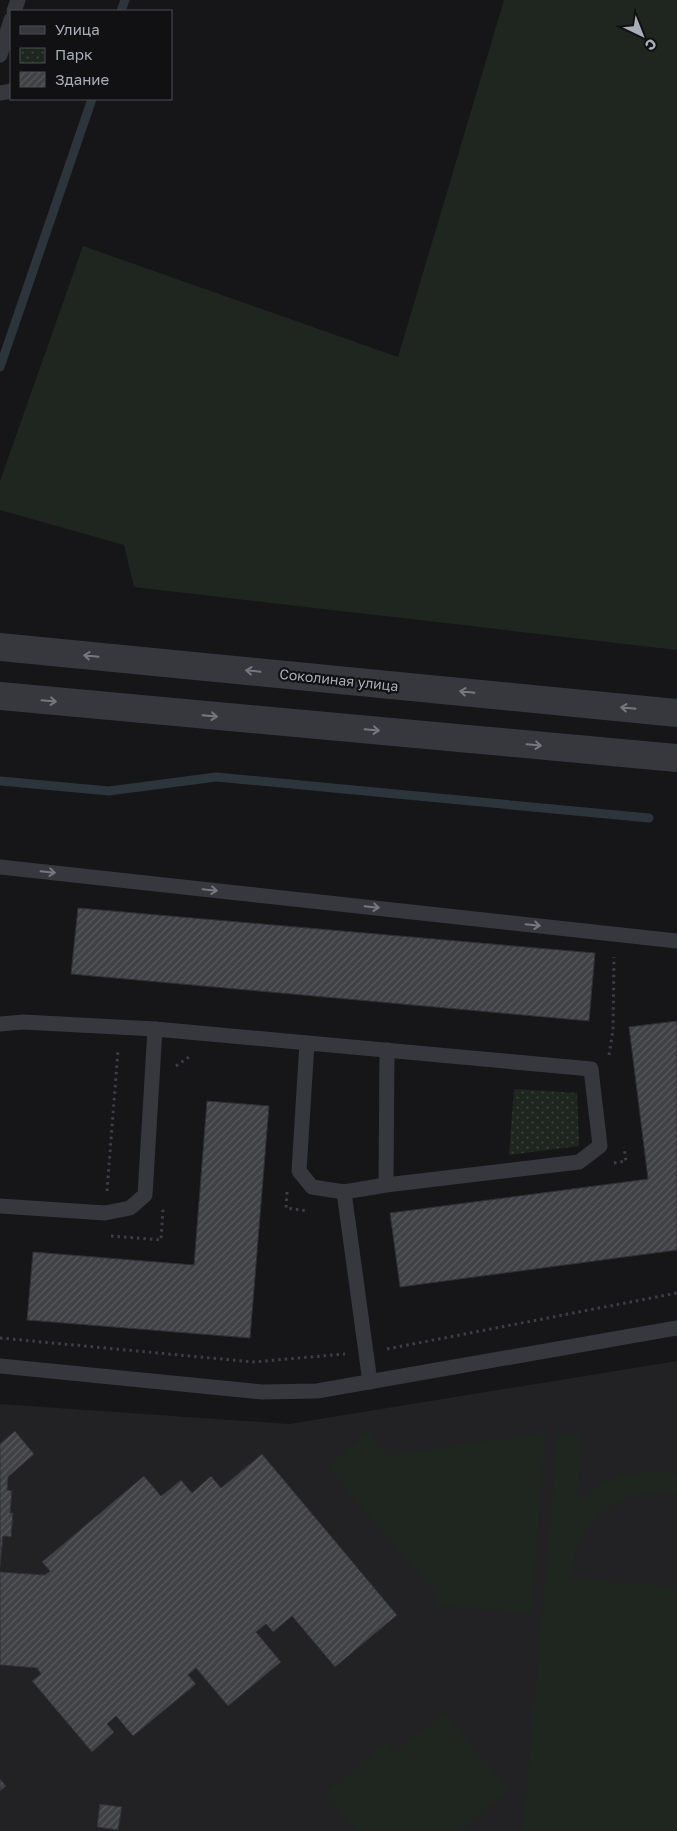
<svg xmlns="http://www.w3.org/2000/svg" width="677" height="1831" viewBox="0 0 677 1831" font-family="'Golos Text',sans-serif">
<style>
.built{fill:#222225}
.grass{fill:#1e261f}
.park{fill:url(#park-dots)}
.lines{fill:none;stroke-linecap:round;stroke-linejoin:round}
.stream{stroke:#2c353c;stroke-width:9}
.building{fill:url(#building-hatch);stroke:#303034}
.path{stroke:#3d3f44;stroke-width:3;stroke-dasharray:2.5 4;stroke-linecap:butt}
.lane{stroke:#37383d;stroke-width:15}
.street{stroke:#37383d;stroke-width:28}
.oneway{stroke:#757881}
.labels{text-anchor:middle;stroke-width:4.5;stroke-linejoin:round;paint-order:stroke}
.street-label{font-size:14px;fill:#a8adb8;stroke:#111113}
</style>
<defs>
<pattern id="park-dots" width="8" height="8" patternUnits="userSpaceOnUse" patternTransform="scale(1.25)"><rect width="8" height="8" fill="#1e261f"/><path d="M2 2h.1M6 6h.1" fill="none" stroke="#3c433d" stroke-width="1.8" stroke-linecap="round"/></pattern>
<pattern id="building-hatch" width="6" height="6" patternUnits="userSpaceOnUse" patternTransform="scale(1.25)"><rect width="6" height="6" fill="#404145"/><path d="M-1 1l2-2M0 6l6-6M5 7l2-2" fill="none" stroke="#595a5e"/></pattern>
</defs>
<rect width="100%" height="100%" fill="#161618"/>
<!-- built -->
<polygon class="built" points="677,1361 677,1831 0,1831 0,1404 289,1424"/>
<!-- grass -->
<g class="grass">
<polygon points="504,0 677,0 677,650 134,587 124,545 0,510 0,481 83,246 398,357"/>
<polygon points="368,1432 388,1455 546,1432 531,1613 435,1605 436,1594 327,1467"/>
<polygon points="558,1433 582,1435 577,1499 618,1475 666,1471 677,1474 677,1495 666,1492 628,1496 599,1514 578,1542 570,1578 677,1587 677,1831 523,1831"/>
<polygon points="444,1712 509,1789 461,1831 357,1831 325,1794 386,1742 395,1753"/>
</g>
<!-- park -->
<polygon class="park" points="514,1089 577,1093 579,1146 509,1155"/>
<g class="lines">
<!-- stream -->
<g class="stream">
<polyline points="121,11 125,0"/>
<polyline points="0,367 92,99"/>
<polyline points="0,781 109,791 216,777 649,818"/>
</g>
</g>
<!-- building -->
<g class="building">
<polygon points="78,908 595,953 589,1021 71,974"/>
<polygon points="677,1021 677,1250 400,1287 390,1213 648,1179 629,1027"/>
<polygon points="207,1101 269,1106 250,1338 27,1320 33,1252 194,1265"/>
<polygon points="15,1431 34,1454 8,1477 7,1490 12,1491 10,1513 13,1513 11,1537 3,1536 0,1567 0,1444"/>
<polygon points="262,1454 397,1615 335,1667 292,1616 273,1632 266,1624 256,1632 281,1662 228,1706 196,1668 188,1675 196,1684 133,1736 116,1716 107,1724 114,1732 92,1752 32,1681 41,1674 37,1668 0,1665 0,1572 45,1575 50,1571 42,1562 144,1476 161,1496 181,1480 192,1493 211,1476 221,1488"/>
<polygon points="0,1779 6,1786 0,1791"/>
<polygon points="100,1804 122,1807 118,1830 97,1827"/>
</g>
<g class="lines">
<!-- path -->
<g class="path">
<polyline points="609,1055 613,1030 614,957"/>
<polyline points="176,1066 189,1057 192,1057"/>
<polyline points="614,1163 626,1161 624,1147"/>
<polyline points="107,1191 118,1050"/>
<polyline points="287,1192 286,1208 308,1211"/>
<polyline points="111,1236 161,1240 163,1209"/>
<polyline points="0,1338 253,1362 345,1354"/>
<polyline points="387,1349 677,1293"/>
</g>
<!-- lane -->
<g class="lane">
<polyline points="14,11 18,0"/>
<polyline points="0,55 11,20"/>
<polyline points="0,93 11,91"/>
<polyline points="0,867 677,941"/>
<polyline points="0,1024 23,1022 155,1029 591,1069 600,1146 579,1162 386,1185 344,1192 312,1187 299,1171 307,1043"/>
<polyline points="386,1185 387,1050"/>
<polyline points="344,1192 370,1382"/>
<polyline points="0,1206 105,1213 130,1208 145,1195 155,1029"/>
<polyline points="0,1366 262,1392 317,1391 677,1328"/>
</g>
<!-- street -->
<g class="street">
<polyline points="0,647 677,713"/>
<polyline points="0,696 677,758"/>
</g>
</g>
<!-- one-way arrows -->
<defs><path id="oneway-shaft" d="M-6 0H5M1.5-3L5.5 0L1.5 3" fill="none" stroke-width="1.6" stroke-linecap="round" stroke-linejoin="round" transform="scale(1.25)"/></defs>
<g class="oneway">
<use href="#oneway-shaft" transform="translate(91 656) rotate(-174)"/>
<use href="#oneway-shaft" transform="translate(253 671) rotate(-174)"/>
<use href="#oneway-shaft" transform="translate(467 692) rotate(-174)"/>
<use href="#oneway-shaft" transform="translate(49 701) rotate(5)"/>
<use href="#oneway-shaft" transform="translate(628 708) rotate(-174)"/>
<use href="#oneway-shaft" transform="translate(210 716) rotate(5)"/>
<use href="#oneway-shaft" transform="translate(372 730) rotate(5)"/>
<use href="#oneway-shaft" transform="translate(534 745) rotate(5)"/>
<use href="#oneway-shaft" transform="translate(48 872) rotate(6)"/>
<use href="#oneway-shaft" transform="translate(210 890) rotate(6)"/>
<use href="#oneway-shaft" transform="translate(372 907) rotate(6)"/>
<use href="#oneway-shaft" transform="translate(533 925) rotate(6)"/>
</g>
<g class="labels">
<!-- street labels -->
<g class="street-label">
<text transform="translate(339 680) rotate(6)" y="5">Соколиная улица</text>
</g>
</g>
<!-- legend -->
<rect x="10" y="10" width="162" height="90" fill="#111113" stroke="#4d4f55"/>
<rect x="20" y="26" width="25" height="8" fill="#37383d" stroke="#4d4f55"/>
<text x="55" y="35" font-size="15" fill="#a8adb8">Улица</text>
<rect x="20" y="48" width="25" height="15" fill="url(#park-dots)" stroke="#4d4f55"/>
<text x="55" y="60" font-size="15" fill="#a8adb8">Парк</text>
<rect x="20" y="72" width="25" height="15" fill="url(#building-hatch)" stroke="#4d4f55"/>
<text x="55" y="85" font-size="15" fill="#a8adb8">Здание</text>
<!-- north arrow -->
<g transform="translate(642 35) rotate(137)" stroke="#111113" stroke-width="4" paint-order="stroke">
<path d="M0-4L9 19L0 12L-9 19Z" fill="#a8adb8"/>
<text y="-8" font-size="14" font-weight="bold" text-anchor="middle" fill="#a8adb8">С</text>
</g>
</svg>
